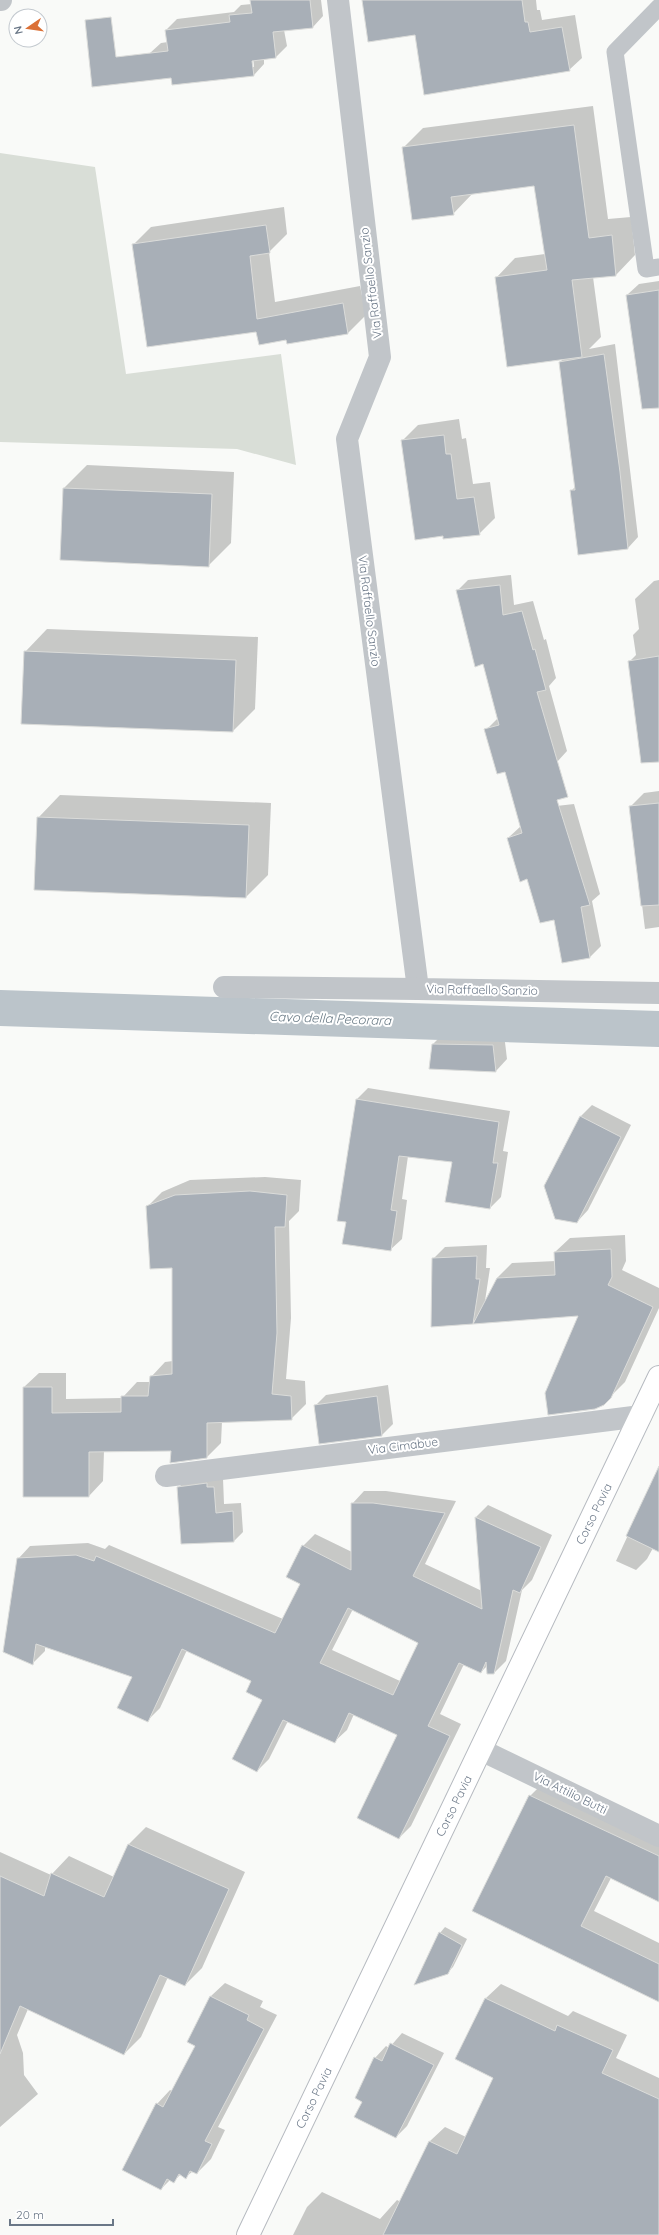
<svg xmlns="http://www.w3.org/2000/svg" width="659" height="2235" viewBox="0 0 659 2235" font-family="Quicksand,sans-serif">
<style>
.green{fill:#d9ded7}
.shadow{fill:#0003;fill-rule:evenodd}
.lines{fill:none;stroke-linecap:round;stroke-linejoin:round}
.canal{stroke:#bbc4ca;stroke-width:36}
.building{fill:#a8afb7;stroke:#dbdcda;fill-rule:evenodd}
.secondary-casing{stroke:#b6bac0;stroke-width:24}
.lane{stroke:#c1c5c9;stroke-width:17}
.street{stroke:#c1c5c9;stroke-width:22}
.secondary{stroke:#fff;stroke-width:22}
.labels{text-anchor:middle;stroke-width:4;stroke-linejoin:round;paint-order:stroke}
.street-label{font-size:12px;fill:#6a7787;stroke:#fff}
.water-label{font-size:13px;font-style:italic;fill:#667782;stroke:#fff}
</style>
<rect width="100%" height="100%" fill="#f9faf8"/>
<!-- green -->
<polygon class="green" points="0,153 95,167 126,374 281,354 296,465 237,449 0,442"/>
<!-- shadow -->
<g class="shadow">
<path d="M251 0H321L323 16 313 27 284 30 287 46 276 57 264 58V64L254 75 150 53 161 43 168 42 166 30 177 19 234 12 241 5 252 4ZM251 56H253L254 67H252Z"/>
<polygon points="363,0 536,0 537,10 540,10 542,20 575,15 582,58 569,70 416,34"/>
<polygon points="593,106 608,219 631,217 635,255 616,275 593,277 601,337 589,349 615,344 638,537 628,548 571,491 576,486 560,362 564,358 496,278 515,258 545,254 535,185 473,193 453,214 403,148 423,128"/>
<polygon points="284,207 287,234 269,252 275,302 360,286 366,315 348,333 287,339 257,331 133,245 151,227"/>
<polygon points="659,281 659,362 627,295 639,284"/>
<polygon points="459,419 462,439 466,438 473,484 490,482 495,518 479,534 444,535 402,441 418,425"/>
<polygon points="87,465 234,472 231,543 209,565 64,488"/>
<polygon points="511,575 514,605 533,601 544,640 546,639 556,678 549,686 567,751 557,762 486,730 498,718 484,663 457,591 468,580"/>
<polygon points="659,580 659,750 629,662 636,655 633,635 639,629 635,599 654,581"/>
<polygon points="47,629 258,637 255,709 233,731 25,652"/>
<polygon points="659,791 659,927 645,929 630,807 644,793"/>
<polygon points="60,795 271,803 268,875 246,897 38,818"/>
<polygon points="574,804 600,894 592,901 601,946 590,957 555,918 528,878 508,838 521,826 530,809"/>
<polygon points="444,1033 504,1034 507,1059 496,1071 430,1068 433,1044"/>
<polygon points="368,1088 510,1111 503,1151 508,1152 501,1197 490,1208 453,1161 408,1156 402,1199 407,1200 402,1239 390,1250 347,1221 357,1099"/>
<polygon points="592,1105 631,1125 588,1210 577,1222 545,1186 581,1116"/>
<polygon points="265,1177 301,1180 299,1211 289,1221 291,1318 286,1379 305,1381 306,1404 291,1419 222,1421 221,1443 207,1457 172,1450 104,1451 103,1481 89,1496 24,1387 39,1373 66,1373 66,1399 122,1398 137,1382 150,1382 151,1377 165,1362 173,1361 173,1267 147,1207 162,1192 190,1180"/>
<polygon points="625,1235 626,1261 622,1270 659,1288 659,1308 625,1382 603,1404 579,1314 476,1319 472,1323 433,1259 445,1247 487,1245 486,1268 490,1268 485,1301 497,1278 512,1263 556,1261 555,1252 570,1238"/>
<polygon points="388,1385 393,1424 382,1435 315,1406 326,1395"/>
<polygon points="223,1478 224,1504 241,1503 243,1532 234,1541 182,1543 178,1488 187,1479"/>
<polygon points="659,1480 659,1551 653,1548 647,1559 636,1570 616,1561 649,1490"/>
<path d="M364 1491H386L456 1501 425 1564 482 1591 476 1517 488 1505 552 1535 532 1580 522 1590 506 1661 494 1673 488 1665 481 1672 464 1664 440 1714 461 1724 411 1826 399 1838 398 1735 354 1714 347 1730 334 1742 288 1721 269 1759 257 1771 263 1700 252 1681 187 1650 160 1708 147 1721 134 1676 45 1646V1651L32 1664 18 1559 30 1546 88 1543 105 1549 109 1545 283 1619 301 1584 303 1546 315 1534 352 1552V1504ZM353 1609 420 1642 400 1681 332 1650Z"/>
<polygon points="544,1782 659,1836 659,1901 611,1878 594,1911 659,1943 659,2001 474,1911 530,1796"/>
<polygon points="146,1827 245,1872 202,1968 185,1985 168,1977 141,2037 124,2054 28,2009 17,2035 23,2053 24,2075 38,2094 0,2127 0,1852 51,1875 69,1856 114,1877 128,1845"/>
<polygon points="445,1927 467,1939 453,1967 447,1973 440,1933"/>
<polygon points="225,1983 263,2001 260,2007 277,2015 218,2127 225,2130 211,2159 197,2173 193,2171 186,2177 181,2174 174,2181 170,2180 161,2189 157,2104 170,2090 172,2091 196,2045 188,2041 211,1996"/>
<polygon points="501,1984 568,2016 573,2011 627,2035 616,2058 659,2078 659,2235 293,2235 307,2207 322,2192 380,2219 397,2200 401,2202 430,2141 445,2127 466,2137 494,2077 456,2059 486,1998"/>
<polygon points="402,2033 444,2053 407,2126 396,2137 363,2101 375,2058 386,2046 389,2048"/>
</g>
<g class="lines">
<!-- canal -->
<polyline class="canal" points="0,1008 659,1029"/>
</g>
<!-- building -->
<g class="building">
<polygon points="250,0 310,0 313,28 273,32 276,58 252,61 254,76 172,85 171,78 92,87 85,20 111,17 116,57 168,51 165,30 230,22 229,15 252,13"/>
<polygon points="362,0 522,0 525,22 528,22 530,32 562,27 570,71 424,95 415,35 368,42"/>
<polygon points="574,125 589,238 612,235 616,276 572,280 582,357 507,367 495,277 547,270 534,186 451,197 454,215 412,220 402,147"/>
<polygon points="266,225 270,253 250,256 257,319 343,303 348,334 287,344 286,340 259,345 256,332 147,347 132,244"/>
<polygon points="659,290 659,408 642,409 626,295"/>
<polygon points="604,354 620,472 628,549 578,555 570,490 575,490 559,362"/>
<polygon points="444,435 446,454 451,454 457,499 474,497 480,535 443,539 443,536 415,540 401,440"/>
<polygon points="63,488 212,494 209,567 60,560"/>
<polygon points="500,585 503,615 522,611 533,650 535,649 546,690 537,692 568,797 557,800 590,905 581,907 590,958 562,963 554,920 540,923 527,879 520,882 507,838 522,833 505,772 497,774 484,729 499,725 483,664 475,667 456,590"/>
<polygon points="24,651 236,660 233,732 21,724"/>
<polygon points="659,656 659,762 641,763 628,661"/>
<polygon points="659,803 659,905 641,906 629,806"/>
<polygon points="37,817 249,825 246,898 34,890"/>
<polygon points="432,1044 493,1045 496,1072 429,1069"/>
<polygon points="356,1099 499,1122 493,1163 498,1163 490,1209 445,1202 452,1162 399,1156 391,1210 397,1211 391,1251 342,1244 346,1222 337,1221"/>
<polygon points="580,1116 621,1137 577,1223 555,1219 544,1186"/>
<polygon points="250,1191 287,1195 285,1227 275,1227 277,1333 272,1394 291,1396 292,1420 207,1423 207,1458 170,1463 171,1451 89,1452 89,1497 23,1497 23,1387 52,1387 52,1413 121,1412 121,1396 148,1396 150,1376 172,1374 172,1268 150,1269 146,1206 175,1195"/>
<polygon points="611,1249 612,1277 608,1285 653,1307 611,1398 604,1405 595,1409 548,1415 545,1393 578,1316 473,1324 497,1278 555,1275 554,1252"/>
<polygon points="477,1256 476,1279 480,1279 473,1324 431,1327 432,1258"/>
<polygon points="377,1396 382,1436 319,1444 314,1405"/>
<polygon points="659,1466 659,1552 626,1536"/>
<polygon points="207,1483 207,1487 214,1487 216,1513 233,1511 234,1542 181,1544 177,1487"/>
<path d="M351 1503H373L445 1513 413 1576 482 1609 475 1517 541 1547 520 1593 513 1590 494 1674H487L486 1662 481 1673 459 1663 428 1726 450 1736 399 1839 357 1818 397 1735 349 1713 335 1743 283 1720 257 1772 232 1759 262 1700 246 1692 251 1681 182 1649 148 1722 117 1708 132 1677 36 1644 33 1665 3 1652 17 1558 76 1555 94 1561 96 1556 275 1633 300 1584 286 1577 302 1545 351 1570ZM348 1608 418 1643 393 1695 320 1663Z"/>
<polygon points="529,1795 659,1856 659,1902 606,1876 581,1926 659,1964 659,2002 472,1911"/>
<polygon points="128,1844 229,1889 185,1986 160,1975 124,2055 20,2006 0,2054 0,1876 44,1896 51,1873 104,1897"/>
<polygon points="439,1932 462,1945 448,1974 414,1985"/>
<polygon points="210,1996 249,2015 247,2020 264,2029 205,2141 212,2144 197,2174 190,2171 186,2179 179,2174 174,2183 167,2179 161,2190 122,2170 156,2103 163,2107 195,2046 187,2042"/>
<polygon points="485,1998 555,2031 557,2025 613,2050 602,2073 659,2099 659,2235 383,2235 429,2141 457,2154 493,2078 455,2059"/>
<polygon points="390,2043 434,2065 396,2138 354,2117 362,2102 355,2098 374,2057 382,2061"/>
</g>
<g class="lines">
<!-- secondary casing -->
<g class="secondary-casing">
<polyline id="secondary" points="248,2235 659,1377"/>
</g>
<!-- lane -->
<polyline class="lane" points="659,7 615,52 646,269 659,267"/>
<!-- street -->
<g class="street">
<polyline points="0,0 1,0"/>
<polyline points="338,0 380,357 347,439 418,989 659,993"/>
<polyline points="224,987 418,989"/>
<polyline points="166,1476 641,1416"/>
<polyline points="481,1750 659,1836"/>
</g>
<!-- secondary -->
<use href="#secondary" class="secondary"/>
</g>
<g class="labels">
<!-- street labels -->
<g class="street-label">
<text transform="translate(371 283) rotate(-97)" y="4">Via Raffaello Sanzio</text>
<text transform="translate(369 611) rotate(83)" y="4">Via Raffaello Sanzio</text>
<text transform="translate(482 990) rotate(1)" y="4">Via Raffaello Sanzio</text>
<text transform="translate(403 1446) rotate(-7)" y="4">Via Cimabue</text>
<text transform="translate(594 1514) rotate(-64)" y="4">Corso Pavia</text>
<text transform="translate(570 1793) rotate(26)" y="4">Via Attilio Butti</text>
<text transform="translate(454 1806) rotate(-64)" y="4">Corso Pavia</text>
<text transform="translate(314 2098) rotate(-64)" y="4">Corso Pavia</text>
</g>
<!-- water labels -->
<g class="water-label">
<text transform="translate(330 1018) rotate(2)" y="5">Cavo della Pecorara</text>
</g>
</g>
<!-- north arrow -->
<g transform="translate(28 28) rotate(257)"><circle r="19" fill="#ffffff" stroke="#c3c9cf"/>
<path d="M0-3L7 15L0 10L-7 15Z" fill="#db7036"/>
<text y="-6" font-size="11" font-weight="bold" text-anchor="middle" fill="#6a7787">N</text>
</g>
<!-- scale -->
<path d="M10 2219v6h103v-6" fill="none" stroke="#6a7787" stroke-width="2"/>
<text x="16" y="2219" font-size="12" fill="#6a7787" stroke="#ffffff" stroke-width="3" paint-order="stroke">20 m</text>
</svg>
